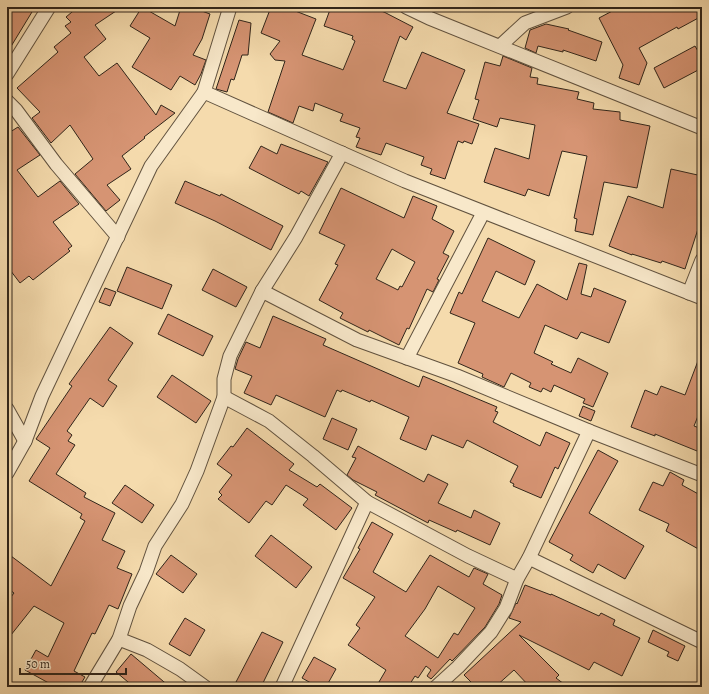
<svg xmlns="http://www.w3.org/2000/svg" width="709" height="694" viewBox="0 0 709 694" font-family="Alegreya,serif">
<style>
.building{fill:#d69473;stroke:#30251a;fill-rule:evenodd}
.lines{fill:none;stroke-linecap:round;stroke-linejoin:round}
.street-casing{stroke:#61523f;stroke-width:15}
.street{stroke:#f8e8ca;stroke-width:13}
</style>
<rect width="100%" height="100%" fill="#f5dbad"/>
<filter id="stains"><feTurbulence type="fractalNoise" baseFrequency=".005" numOctaves="4"/><feColorMatrix values="0 0 0 0 .2 0 0 0 0 .09 0 0 0 0 .02 0 0 0 .5 -.17"/></filter>
<radialGradient id="worn" r=".72"><stop offset=".6" stop-color="#630" stop-opacity="0"/><stop offset="1" stop-color="#630" stop-opacity=".3"/></radialGradient>
<!-- building -->
<g class="building">
<polygon points="9,7 35,7 7,53 7,11"/>
<polygon points="78,7 122,7 95,25 106,39 84,57 99,76 117,63 156,115 161,105 175,113 144,137 145,138 122,156 131,169 107,185 120,200 106,211 75,174 93,159 70,125 51,143 32,118 40,112 17,88 58,52 54,47 71,33 65,26 71,22 66,17"/>
<polygon points="142,7 175,26 181,7 191,7 210,14 202,39 193,55 206,60 201,74 195,85 180,76 171,90 132,67 150,38 130,26"/>
<polygon points="271,7 285,7 316,19 302,55 341,69 343,70 355,41 352,39 353,36 324,26 331,7 368,7 384,12 413,27 406,40 400,36 383,81 406,89 422,52 465,70 447,113 479,124 472,144 464,141 463,143 458,141 445,179 430,174 432,169 421,165 424,157 386,143 381,155 356,147 360,138 356,137 360,128 340,121 343,114 315,103 313,111 299,106 293,123 268,112 285,61 275,60 270,54 280,41 261,33"/>
<polygon points="628,7 702,7 702,16 678,29 677,27 639,48 647,63 639,85 619,78 623,65 599,18 618,8 620,11"/>
<polygon points="239,20 251,23 248,55 242,55 234,80 231,79 227,92 216,89"/>
<polygon points="546,24 569,29 568,30 602,42 596,61 563,50 563,52 538,46 536,53 525,48 530,30"/>
<polygon points="695,46 702,58 702,68 664,88 654,68"/>
<polygon points="503,56 532,68 530,77 538,78 537,84 579,92 577,99 594,103 593,109 620,112 620,120 650,126 637,188 604,182 593,235 575,231 577,219 574,218 587,156 562,151 549,196 528,189 525,196 484,182 495,148 529,159 535,125 500,118 497,127 473,119 479,100 475,99 485,62 500,66"/>
<polygon points="18,127 40,155 17,170 38,197 60,181 79,204 53,222 72,246 68,249 70,251 33,280 29,276 20,283 7,266 7,134"/>
<polygon points="281,144 328,162 309,196 301,191 299,194 249,168 261,146 277,154"/>
<polygon points="671,169 702,176 702,230 698,229 685,269 662,261 661,263 632,254 632,255 609,246 628,196 663,208"/>
<polygon points="185,181 220,196 221,194 283,226 271,250 215,221 175,203"/>
<path d="M341 188 404 218 413 196 437 206 432 219 454 231 443 253 449 256 437 279 439 280 433 292 427 289 409 329 407 328 399 345 369 330 368 332 340 318 343 313 319 300 338 265 335 264 345 245 319 233ZM392 249 415 262 402 287 400 286 398 290 376 279Z"/>
<polygon points="488,238 535,261 525,285 496,271 482,301 519,318 537,284 567,300 579,263 587,265 581,294 591,297 594,288 626,301 609,343 581,332 577,339 545,325 534,353 553,362 551,364 571,373 578,358 608,373 593,407 583,403 585,399 554,385 551,392 543,388 541,392 529,387 531,383 511,373 504,387 482,377 483,374 458,363 475,323 450,313 459,292 462,294"/>
<polygon points="127,267 172,285 162,309 117,291"/>
<polygon points="213,269 247,287 236,307 202,290"/>
<polygon points="105,288 116,292 110,306 99,302"/>
<polygon points="168,314 213,336 203,356 158,334"/>
<polygon points="273,316 326,339 323,345 419,387 423,376 497,407 495,411 498,412 493,422 540,446 546,432 570,443 558,469 555,467 541,498 513,486 514,484 510,482 518,466 467,440 463,448 432,435 426,450 400,439 409,417 371,400 370,402 342,390 341,392 337,390 325,417 276,395 271,405 244,393 252,376 235,369 238,359 246,342 260,348"/>
<polygon points="110,327 133,343 108,380 117,386 103,407 90,398 67,431 72,435 68,441 75,445 56,474 86,493 84,497 115,513 102,540 125,551 117,568 132,574 118,609 109,605 95,634 92,633 74,671 85,677 79,687 56,687 25,670 36,650 48,657 64,623 34,606 7,640 7,602 14,593 7,588 7,553 51,586 85,521 80,518 82,514 29,481 50,448 36,439 72,386 69,384"/>
<polygon points="701,353 702,353 702,406 694,426 702,429 702,453 655,434 655,436 631,427 645,390 657,395 661,386 685,395"/>
<polygon points="172,375 211,401 196,423 157,397"/>
<polygon points="583,406 595,411 591,421 579,416"/>
<polygon points="332,418 357,429 348,450 323,439"/>
<polygon points="247,428 294,464 289,470 317,487 320,484 352,508 336,530 303,505 308,499 286,485 272,505 266,501 249,523 218,499 222,495 219,492 232,475 217,464 231,446 233,447"/>
<polygon points="358,446 424,482 428,474 448,484 438,503 471,518 474,510 500,523 490,545 457,530 456,532 429,520 428,523 375,495 377,492 353,480 347,475 356,458 352,457"/>
<polygon points="598,450 618,461 589,513 644,546 625,579 598,564 593,573 570,560 573,555 549,542"/>
<polygon points="670,472 684,480 682,485 702,496 702,551 666,531 669,524 639,510 653,482 663,486"/>
<polygon points="125,485 154,505 142,523 112,503"/>
<path d="M372 522 393 534 373 572 406 592 430 555 469 577 474 568 488 574 483 584 502 595 499 604 485 627 452 661 450 659 431 679 427 676 431 670 426 666 418 678 415 676 408 687H376L386 670 348 645 360 628 356 625 375 597 343 578 360 549 358 548ZM438 586 475 608 458 635 454 633 438 658 405 636 425 609Z"/>
<polygon points="271,535 312,567 296,588 255,556"/>
<polygon points="171,555 197,574 183,593 156,574"/>
<polygon points="525,585 551,595 551,594 599,616 601,613 615,620 613,625 640,638 622,676 594,662 589,670 519,635 559,675 556,678 568,687 530,687 514,670 495,687 476,687 464,675 521,622 509,618 516,603 517,604"/>
<polygon points="185,618 205,630 190,656 169,644"/>
<polygon points="653,630 685,646 678,661 667,656 669,652 648,642"/>
<polygon points="262,632 283,642 261,687 245,687 236,682"/>
<polygon points="131,654 170,687 134,687 116,672"/>
<polygon points="314,657 336,669 326,687 318,687 302,678"/>
</g>
<g class="lines">
<!-- street casing -->
<g class="street-casing">
<g id="street">
<polyline points="406,7 429,18 702,128"/>
<polyline points="500,46 525,23 567,7"/>
<polyline points="7,74 49,7"/>
<polyline points="204,92 405,181 702,298"/>
<polyline points="7,101 16,110 56,164 118,237"/>
<polyline points="262,291 357,340 457,376 589,431 702,475"/>
<polyline points="689,293 702,260"/>
<polyline points="407,358 483,213"/>
<polyline points="224,397 269,421 313,456 367,502 468,556 517,579"/>
<polyline points="7,409 25,441"/>
<polyline points="7,473 25,441 42,396 151,166 204,92 230,7"/>
<polyline points="529,558 702,642"/>
<polyline points="119,639 147,650 180,669 205,687"/>
<polyline points="90,687 119,639 130,606 146,572 155,546 182,504 197,471 224,397 224,379 230,356 262,291 296,237 342,153"/>
<polyline points="282,687 367,502"/>
<polyline points="436,687 458,667 491,632 506,608 517,579 529,558 589,431"/>
</g>
</g>
<!-- street -->
<use href="#street" class="street"/>
</g>
<!-- margin -->
<rect width="709" height="694" fill="none" stroke="#f5dbad" stroke-width="24"/>
<rect x="8" y="8" width="693" height="678" fill="none" stroke="#30251a" stroke-width="2"/>
<rect x="12" y="12" width="685" height="670" fill="none" stroke="#30251a"/>
<!-- scale -->
<path d="M20 668v6h106v-6" fill="none" stroke="#30251a" stroke-width="2"/>
<text x="26" y="668" font-size="12" fill="#30251a" stroke="#f8e8ca" stroke-width="3" paint-order="stroke">50 m</text>
<rect width="100%" height="100%" filter="url(#stains)"/>
<rect width="100%" height="100%" fill="url(#worn)"/>
</svg>
